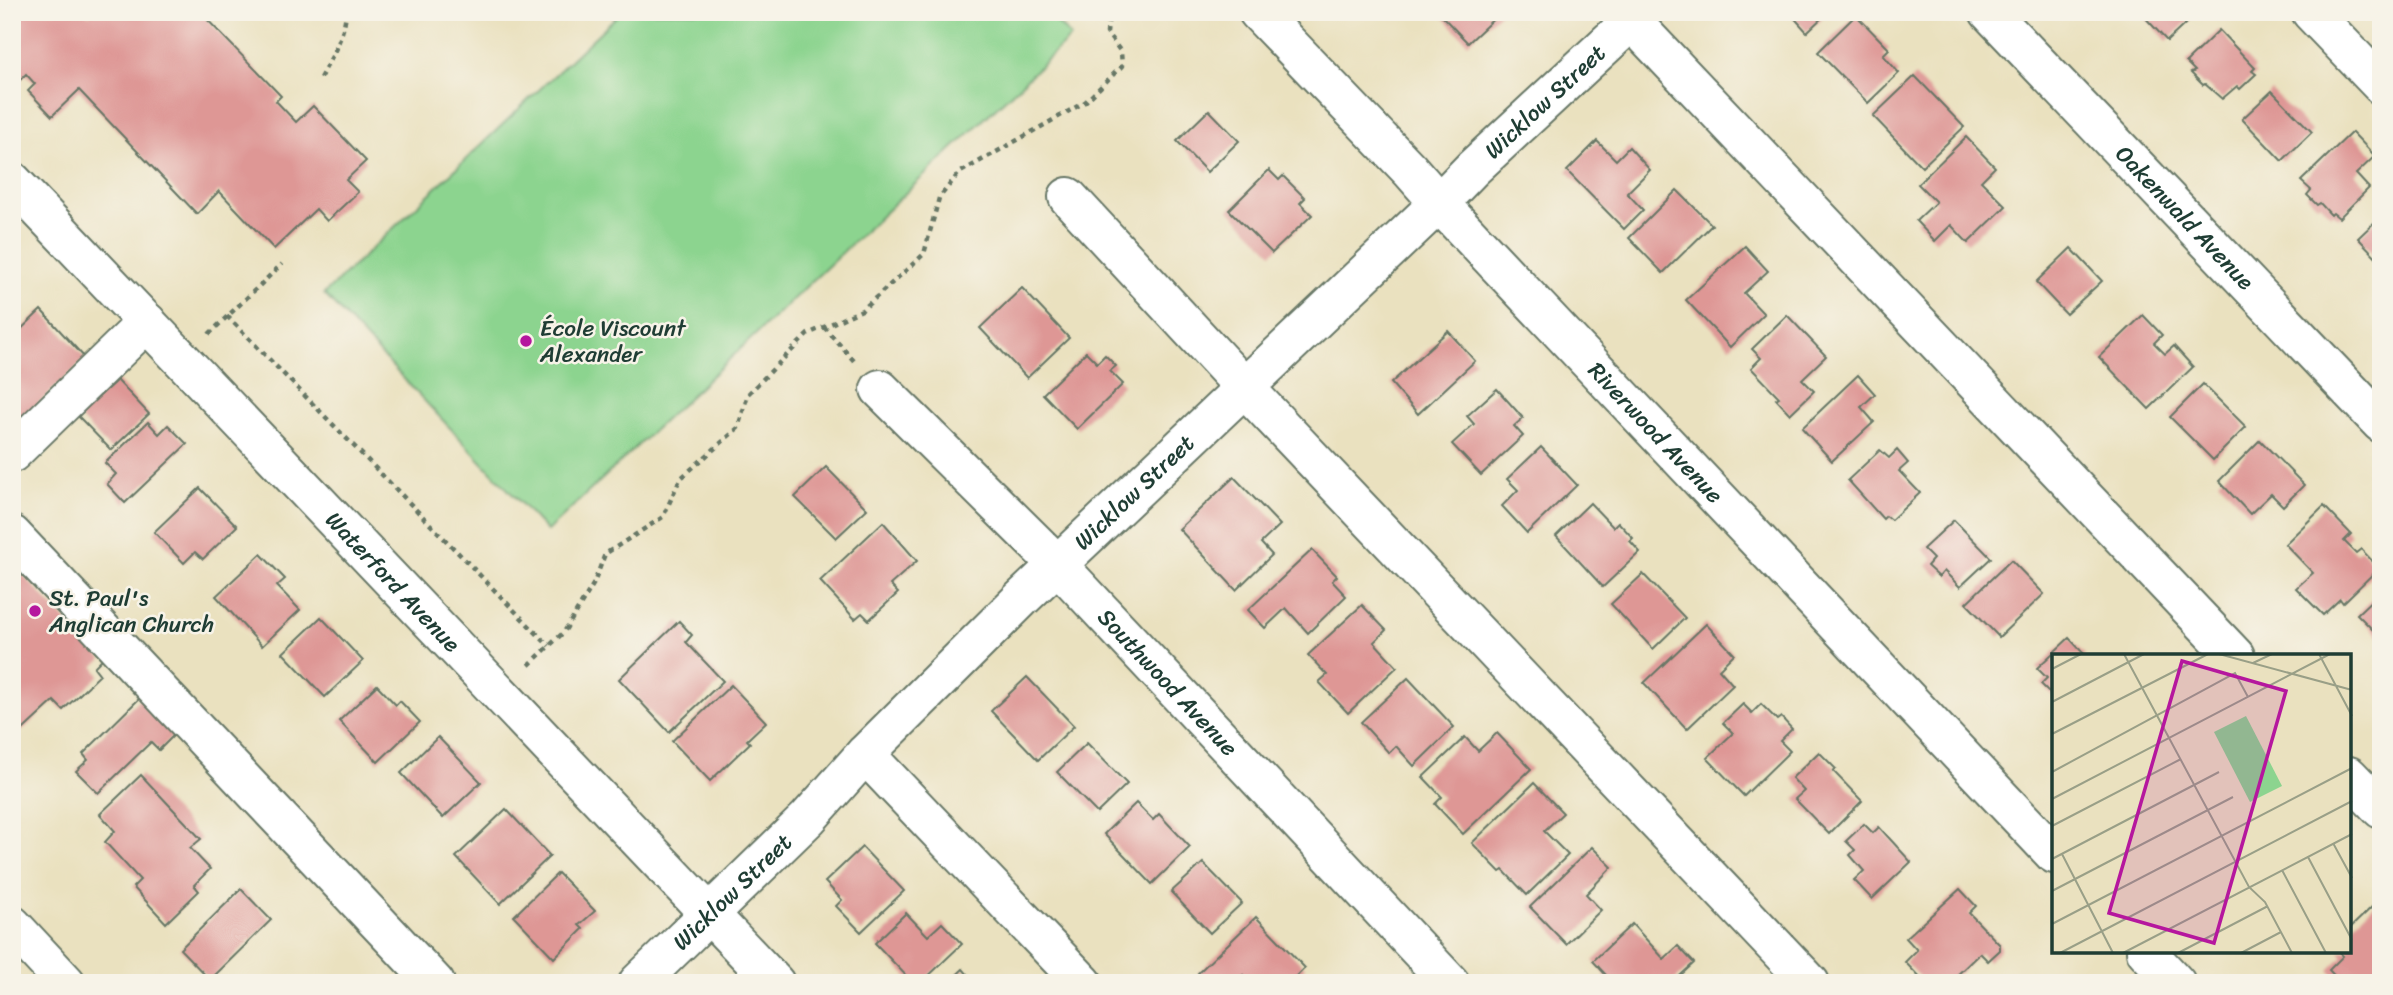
<svg xmlns="http://www.w3.org/2000/svg" width="2393" height="995" viewBox="0 0 2393 995" font-family="Sriracha,sans-serif">
<style>
.green{fill:#8cd48f;stroke:#568862;stroke-width:2}
.building{fill:#de9795}
.lines{fill:none;stroke-linecap:round;stroke-linejoin:round}
.minor-casing{stroke:#667665;stroke-width:42}
.path{stroke:#667665;stroke-width:4.5;stroke-dasharray:5 5;stroke-linecap:butt}
.minor{stroke:#fff;stroke-width:38}
.poi-dot{fill:#b5179e;stroke:#f7f3e8;stroke-width:2.5}
.labels{text-anchor:middle;stroke-width:5;stroke-linejoin:round;paint-order:stroke}
.street-label{font-size:23px;fill:#1f3d34;stroke:#f7f3e8}
.poi-label{font-size:23px;fill:#1f3d34;stroke:#f7f3e8;text-anchor:start}
.inset-road{fill:none;stroke:#999f87;stroke-width:2}
.view{fill:#b5179e;fill-opacity:0.15;stroke:#b5179e;stroke-width:3.5}
.inset-edge{fill:none;stroke:#1f3d34;stroke-width:3.5}
</style>
<rect width="100%" height="100%" fill="#f7f3e8"/>
<filter id="ink" filterUnits="userSpaceOnUse"><feTurbulence type="fractalNoise" baseFrequency=".0143" numOctaves="2"/><feDisplacementMap in="SourceGraphic" scale="14" xChannelSelector="R" yChannelSelector="G"/><feConvolveMatrix kernelMatrix="1 2 1 2 8 2 1 2 1" color-interpolation-filters="sRGB"/></filter>
<filter id="wash" filterUnits="userSpaceOnUse"><feTurbulence type="fractalNoise" baseFrequency=".00686" numOctaves="4" result="noise"/><feDisplacementMap in="SourceGraphic" scale="28" xChannelSelector="R" yChannelSelector="G"/><feGaussianBlur stdDeviation="1.57" result="paint"/><feColorMatrix in="noise" values="0 0 0 0 0 0 0 0 0 0 0 0 0 0 0 0 0 1.4 0 .05"/><feComposite in="paint" operator="in"/></filter>
<g filter="url(#wash)">
<rect width="100%" height="100%" fill="#eae1bf"/>
<!-- green -->
<polygon class="green" points="621,12 1047,12 1071,37 547,531 324,294"/>
<g id="blocks">
<!-- building -->
<g class="building">
<polygon points="12,12 85,12 89,16 92,12 200,12 281,96 276,101 296,122 313,106 366,161 346,180 358,192 327,221 316,209 274,249 219,191 197,214 79,90 52,116 28,91 35,84 26,74 15,85 12,82"/>
<polygon points="1438,12 1501,12 1468,43"/>
<polygon points="1789,12 1828,12 1807,32"/>
<polygon points="2140,12 2198,12 2167,41"/>
<polygon points="1856,15 1889,49 1883,55 1899,73 1868,103 1818,52"/>
<polygon points="2219,30 2255,68 2252,71 2256,74 2240,89 2237,86 2222,99 2205,84 2203,85 2191,73 2195,71 2186,62"/>
<polygon points="1915,76 1964,127 1922,167 1873,116"/>
<polygon points="2272,91 2312,132 2282,161 2242,119"/>
<polygon points="1209,110 1239,141 1207,172 1177,141"/>
<polygon points="2352,132 2375,156 2356,174 2369,188 2339,218 2333,213 2331,215 2320,203 2317,205 2307,195 2311,190 2301,181"/>
<polygon points="1966,137 1995,167 1981,181 2006,206 1968,243 1951,225 1935,241 1916,221 1936,202 1918,184"/>
<polygon points="1597,141 1616,160 1629,147 1650,170 1627,193 1643,210 1624,229 1567,171"/>
<polygon points="1269,170 1279,180 1283,176 1305,198 1300,203 1312,215 1272,253 1229,210"/>
<polygon points="1677,190 1712,225 1663,273 1629,238"/>
<polygon points="2381,216 2381,262 2358,238"/>
<polygon points="1745,246 1768,271 1744,293 1764,314 1730,347 1686,300"/>
<polygon points="2071,248 2102,281 2066,314 2036,282"/>
<polygon points="1022,288 1069,338 1027,378 980,328"/>
<polygon points="41,310 86,359 12,428 12,338"/>
<polygon points="1787,315 1826,356 1802,379 1814,391 1790,414 1776,399 1779,397 1751,368 1761,358 1752,349"/>
<polygon points="2143,315 2162,335 2154,343 2165,354 2174,346 2193,367 2149,409 2099,357"/>
<polygon points="1448,331 1475,361 1418,414 1391,383"/>
<polygon points="1086,352 1097,363 1105,355 1116,366 1110,371 1123,384 1077,429 1043,394"/>
<polygon points="1858,375 1875,394 1861,407 1874,422 1832,461 1802,428"/>
<polygon points="117,380 149,414 111,450 78,416"/>
<polygon points="2203,384 2246,427 2213,460 2170,417"/>
<polygon points="1497,389 1523,418 1514,426 1523,436 1481,475 1452,444 1474,424 1467,416"/>
<polygon points="148,422 159,434 168,425 187,444 125,503 107,484 116,474 105,463"/>
<polygon points="2260,440 2304,485 2283,506 2271,494 2250,514 2219,481"/>
<polygon points="1541,447 1577,485 1527,533 1502,506 1518,490 1507,479"/>
<polygon points="1880,450 1889,458 1897,450 1908,463 1899,471 1920,493 1891,520 1886,516 1883,519 1848,480"/>
<polygon points="826,467 867,509 836,538 795,497"/>
<polygon points="1234,477 1280,525 1261,543 1272,555 1236,590 1179,529"/>
<polygon points="200,488 237,526 203,559 195,552 184,563 154,532"/>
<polygon points="1590,503 1613,527 1618,522 1633,538 1630,541 1640,552 1603,587 1556,536"/>
<polygon points="2324,506 2351,534 2344,541 2356,553 2361,549 2379,568 2343,603 2340,599 2323,615 2296,588 2313,573 2285,544"/>
<polygon points="1954,520 1991,558 1960,587 1944,571 1939,577 1927,566 1933,559 1923,549"/>
<polygon points="883,522 917,561 890,585 898,593 869,620 862,613 855,619 820,581"/>
<polygon points="1312,550 1337,576 1332,581 1346,596 1308,633 1286,608 1265,628 1248,610"/>
<polygon points="261,554 285,579 277,586 300,610 262,646 216,596"/>
<polygon points="2011,560 2044,594 1999,637 1966,603"/>
<polygon points="12,563 102,659 94,667 100,675 63,710 54,701 12,740"/>
<polygon points="1643,574 1685,618 1653,649 1611,604"/>
<polygon points="2381,591 2381,638 2357,614"/>
<polygon points="1362,605 1386,630 1374,642 1397,667 1348,713 1319,682 1327,675 1308,655"/>
<polygon points="321,617 363,661 325,697 283,653"/>
<polygon points="679,621 692,635 686,642 723,681 669,732 619,679"/>
<polygon points="1706,624 1734,654 1719,669 1733,685 1687,729 1644,683"/>
<polygon points="2069,638 2086,656 2054,656 2054,697 2041,684 2047,678 2037,668"/>
<polygon points="1027,677 1074,726 1038,760 991,711"/>
<polygon points="1408,678 1454,727 1414,766 1396,746 1389,753 1361,722"/>
<polygon points="377,685 396,705 400,701 420,722 378,762 339,721"/>
<polygon points="731,685 766,722 747,740 750,743 710,781 672,741"/>
<polygon points="148,690 184,725 159,750 151,742 98,793 76,771 88,760 83,754"/>
<polygon points="1743,704 1752,713 1761,704 1777,720 1781,717 1792,729 1780,741 1790,751 1744,796 1707,758 1733,733 1723,723"/>
<polygon points="1497,733 1531,769 1463,834 1435,804 1442,797 1423,777 1465,737 1478,751"/>
<polygon points="438,737 481,782 443,818 401,773"/>
<polygon points="1087,743 1127,784 1097,813 1057,772"/>
<polygon points="1819,752 1836,769 1833,771 1862,801 1829,834 1795,799 1804,791 1792,778"/>
<polygon points="141,775 201,839 190,848 210,869 194,885 199,891 166,923 133,887 140,880 105,842 115,831 100,814"/>
<polygon points="1534,783 1563,813 1544,831 1568,855 1527,895 1503,870 1500,872 1472,843"/>
<polygon points="1136,803 1153,820 1159,814 1190,847 1152,884 1104,834"/>
<polygon points="506,809 550,856 500,904 456,857"/>
<polygon points="1864,824 1873,833 1879,827 1911,862 1872,899 1854,880 1864,871 1850,855 1855,850 1846,841"/>
<polygon points="862,847 904,891 861,932 836,906 842,900 825,882"/>
<polygon points="1592,847 1612,867 1586,894 1601,910 1566,944 1530,907"/>
<polygon points="1203,863 1242,903 1210,933 1171,892"/>
<polygon points="558,873 595,911 579,925 583,929 554,958 514,916"/>
<polygon points="241,889 271,920 210,980 180,949"/>
<polygon points="1960,889 1976,906 1969,913 2000,945 2000,950 1988,961 1980,953 1949,983 1925,983 1905,962 1917,950 1906,938"/>
<polygon points="2374,905 2381,912 2381,983 2341,983 2329,970 2343,956 2339,951 2349,951 2349,929"/>
<polygon points="906,913 928,936 942,923 962,944 921,983 913,983 875,943"/>
<polygon points="1256,917 1305,968 1290,983 1250,983 1243,975 1235,983 1208,983 1198,973"/>
<polygon points="1632,924 1664,959 1678,946 1694,963 1672,983 1609,983 1604,977 1606,975 1593,961"/>
<polygon points="963,969 975,983 948,983"/>
</g>
</g>
</g>
<g filter="url(#ink)">
<use href="#blocks" fill-opacity="0" stroke="#667665" stroke-width="2"/>
<g class="lines">
<!-- minor casing -->
<g class="minor-casing">
<g id="minor">
<path id="s1" d="M1258 12 1410 170 1439 203 2054 854"/>
<polyline points="1623,12 2235,656"/>
<path id="s2" d="M1989 12 2381 423"/>
<polyline points="2311,12 2381,85"/>
<path id="s3" d="M12 181 775 983"/>
<polyline points="1068,197 1244,387 1810,983"/>
<path id="s4" d="M880 389 1057 564 1450 983"/>
<polyline points="12,453 147,322"/>
<polyline points="12,535 435,983"/>
<polyline points="865,754 1083,983"/>
<polyline points="2349,776 2381,809"/>
<polyline points="12,925 66,983"/>
<polyline points="2146,951 2176,983"/>
<path id="s5" d="M638 983 808 818 865 754 1020 600 1439 203 1473 168 1641 12"/>
</g>
</g>
<!-- path -->
<g class="path">
<path d="M320 78C332 57 344 37 346 12"/>
<polyline points="227,316 549,646"/>
<polyline points="824,327 856,363"/>
<polyline points="209,334 282,264"/>
<polyline points="529,665 564,632 594,583 605,554 663,517 680,479 738,428 748,394 808,334 862,310 924,254 939,198 959,173 1085,102 1122,66 1121,52 1107,33 1109,12"/>
</g>
<!-- minor -->
<use href="#minor" class="minor"/>
</g>
</g>
<!-- markers -->
<g class="poi-dot">
<circle cx="526" cy="341" r="7"/>
<circle cx="35" cy="611" r="7"/>
</g>
<g class="labels">
<!-- street labels -->
<g class="street-label">
<text dy="8" stroke="none"><textPath href="#s5" startOffset="1265">Wicklow Street</textPath></text>
<text dy="8" stroke="none"><textPath href="#s2" startOffset="284">Oakenwald Avenue</textPath></text>
<text dy="8" stroke="none"><textPath href="#s1" startOffset="579">Riverwood Avenue</textPath></text>
<text dy="8" stroke="none"><textPath href="#s5" startOffset="698">Wicklow Street</textPath></text>
<text dy="8" stroke="none"><textPath href="#s3" startOffset="553">Waterford Avenue</textPath></text>
<text dy="8" stroke="none"><textPath href="#s4" startOffset="411">Southwood Avenue</textPath></text>
<text dy="8" stroke="none"><textPath href="#s5" startOffset="131">Wicklow Street</textPath></text>
</g>
<!-- poi labels -->
<g class="poi-label">
<text x="540" y="336">École Viscount<tspan x="540" dy="26">Alexander</tspan></text>
<text x="49" y="606">St. Paul's<tspan x="49" dy="26">Anglican Church</tspan></text>
</g>
</g>
<!-- overview -->
<g transform="translate(2052 654)">
<rect width="299" height="299" fill="#eae1bf"/>
<path d="M194 62 230 132 198 148 162 78Z" fill="#8cd48f"/>
<path class="inset-road" d="M72 0 197 233 213 248 240 299M167 0 300 36M267 0 300 62M201 9 220 0M0 15 29 0M0 48 92 0M0 80 156 0M0 118 183 19 196 43M0 145 278 0M0 172 129 105M281 189 300 224M10 200 61 299M256 203 300 286M0 205 167 118M230 216 274 299M0 237 181 143M0 270 300 114M8 299 300 147M71 299 300 180M126 299 216 252M189 299 229 278"/>
<path class="view" d="M130 7 234 37 162 289 57 259Z"/>
<rect width="299" height="299" class="inset-edge"/>
</g>
<!-- margin -->
<rect width="2393" height="995" fill="none" stroke="#f7f3e8" stroke-width="42"/>
</svg>
